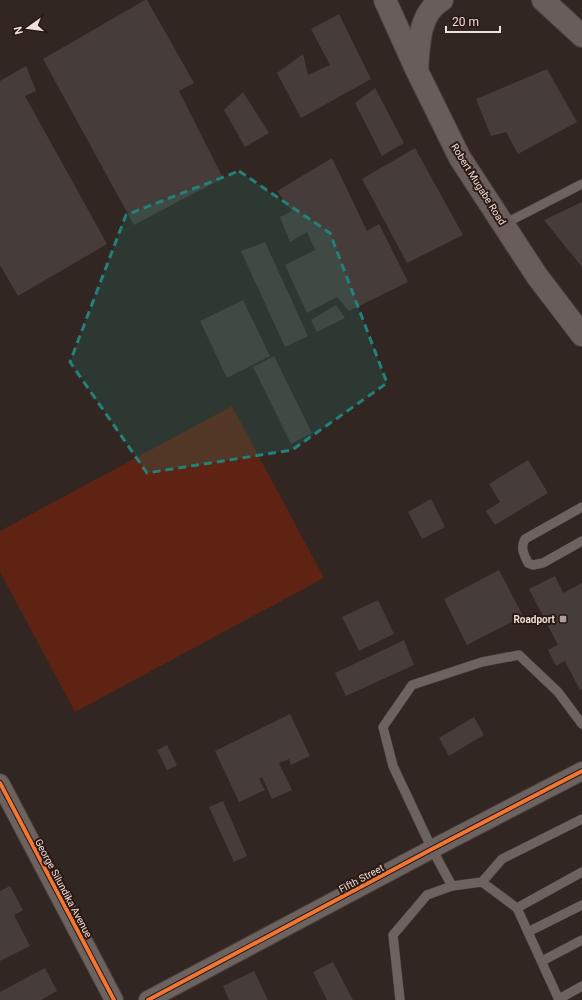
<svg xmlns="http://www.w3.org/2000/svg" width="582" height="1000" viewBox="0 0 582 1000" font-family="Roboto,sans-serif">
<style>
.green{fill:#5e2312}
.building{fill:#463c39}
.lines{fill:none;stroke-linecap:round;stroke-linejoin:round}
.lane-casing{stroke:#4b413d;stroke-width:10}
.street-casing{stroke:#4b413d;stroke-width:20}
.secondary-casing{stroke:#4b413d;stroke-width:24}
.lane{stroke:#6c625f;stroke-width:9}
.street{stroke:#6c625f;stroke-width:18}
.secondary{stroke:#685d5a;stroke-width:22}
.cycleway-casing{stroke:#2c1813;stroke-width:6}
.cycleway{stroke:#f07635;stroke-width:4}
.marked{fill:#258079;fill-opacity:0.2;stroke:#258079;stroke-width:3;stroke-dasharray:8 5;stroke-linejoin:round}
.poi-dot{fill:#ab9e9a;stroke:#2c1813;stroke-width:1.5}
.labels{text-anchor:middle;stroke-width:4;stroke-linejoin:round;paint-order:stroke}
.street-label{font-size:10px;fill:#eddfdb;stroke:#2c1813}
.poi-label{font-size:10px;font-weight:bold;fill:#eddfdb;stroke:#2c1813;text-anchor:end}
</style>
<rect width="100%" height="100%" fill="#312622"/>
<!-- green -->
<polygon class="green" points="232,406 324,578 75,712 0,572 0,531"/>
<!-- building -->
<g class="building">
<polygon points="145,0 147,0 194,83 179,91 223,178 134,225 43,59"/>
<polygon points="339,14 371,79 301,118 277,73 303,54 308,75 330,65 311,29"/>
<polygon points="26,66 36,91 25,96 107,244 18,296 0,265 0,81"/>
<polygon points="547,69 577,122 518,154 506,132 491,136 476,99"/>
<polygon points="375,88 404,143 382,156 355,103"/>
<polygon points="243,92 269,133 245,147 224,110"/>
<polygon points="415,148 463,235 407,263 362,179"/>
<polygon points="332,158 367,231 379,224 408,282 349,311 337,297 307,313 285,265 315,250 307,232 290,242 280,217 292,211 277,191"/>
<polygon points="582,202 582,267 544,220"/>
<polygon points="265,242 308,336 285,347 241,251"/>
<polygon points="243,300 270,356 227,378 200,321"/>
<polygon points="336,305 345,318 317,332 311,320"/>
<polygon points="274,356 312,433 291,444 253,367"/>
<polygon points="528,460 548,493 495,525 486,511 500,502 489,484"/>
<polygon points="431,499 445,527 422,539 408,512"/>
<polygon points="499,570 523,616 467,645 444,599"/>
<polygon points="555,576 563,593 582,583 582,689 580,690 565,661 556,666 548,650 558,645 529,589"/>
<polygon points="378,600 394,634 359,651 342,617"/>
<polygon points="404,640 414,665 346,696 335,673"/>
<polygon points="290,714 310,756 291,765 289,759 279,763 292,790 272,799 262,777 259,779 265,790 239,802 215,751"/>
<polygon points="474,717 484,735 449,756 439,738"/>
<polygon points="167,745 177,765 167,770 157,750"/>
<polygon points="223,801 247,856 234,862 209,807"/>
<polygon points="10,886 23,910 14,915 30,946 0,961 0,891"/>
<polygon points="333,962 353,1000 327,1000 313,972"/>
<polygon points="45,968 57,991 41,1000 0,1000 0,992"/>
<polygon points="254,971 268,1000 229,1000 223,986"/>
</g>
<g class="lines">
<!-- lane casing -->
<g class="lane-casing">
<g id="lane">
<polyline points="504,224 582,184"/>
<path d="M582 507 525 539C520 548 524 554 528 563L533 565 543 563 582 541"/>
<polyline points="482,882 502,859 582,819"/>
<polyline points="452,886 432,849 393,766 383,727 412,685 482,662 519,655 558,692 582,724"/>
<polyline points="517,908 582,872"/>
<polyline points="528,932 582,905"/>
<polyline points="542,961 582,940"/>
<polyline points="559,999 582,986"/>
<polyline points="400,1000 393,935 427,895 452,886 482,882 517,908 559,1000"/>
</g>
</g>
<!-- street casing -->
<g class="street-casing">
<g id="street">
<polyline points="0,783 114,1000"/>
<polyline points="148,1000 432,849 582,771"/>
</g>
</g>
<!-- secondary casing -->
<g class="secondary-casing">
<g id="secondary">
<polyline points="385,0 417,71 460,158 537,276 582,335"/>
<polyline points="543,0 582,36"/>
<path d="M417 70C419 46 418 14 442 0"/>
</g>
</g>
<!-- lane -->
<use href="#lane" class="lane"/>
<!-- street -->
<use href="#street" class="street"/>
<!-- secondary -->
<use href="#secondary" class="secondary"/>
<!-- cycleway casing -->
<g class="cycleway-casing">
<g id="cycleway">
<polyline points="0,783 114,1000"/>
<polyline points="148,1000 432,849 582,771"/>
</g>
</g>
<!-- cycleway -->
<use href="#cycleway" class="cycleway"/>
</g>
<!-- marked area -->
<path class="marked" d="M239 171 330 233 387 383 292 450 147 473 70 362 126 215Z"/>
<!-- markers -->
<rect class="poi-dot" x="559" y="615" width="8" height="8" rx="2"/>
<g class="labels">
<!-- street labels -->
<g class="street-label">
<text transform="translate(479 184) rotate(58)" y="4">Robert Mugabe Road</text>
<text transform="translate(361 878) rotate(-28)" y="4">Fifth Street</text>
<text transform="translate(64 888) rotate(62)" y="4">George Silundika Avenue</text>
</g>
<!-- poi labels -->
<g class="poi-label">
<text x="555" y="623">Roadport</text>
</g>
</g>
<!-- north arrow -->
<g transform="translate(28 28) rotate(256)" stroke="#2c1813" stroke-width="3" paint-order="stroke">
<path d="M0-3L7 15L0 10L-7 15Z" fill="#eddfdb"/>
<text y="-6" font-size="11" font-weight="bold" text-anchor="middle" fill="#eddfdb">N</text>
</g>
<!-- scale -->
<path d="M446 26v6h54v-6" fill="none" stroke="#eddfdb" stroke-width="2"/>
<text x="452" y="26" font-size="12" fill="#eddfdb" stroke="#2c1813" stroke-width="3" paint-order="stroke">20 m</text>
</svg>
